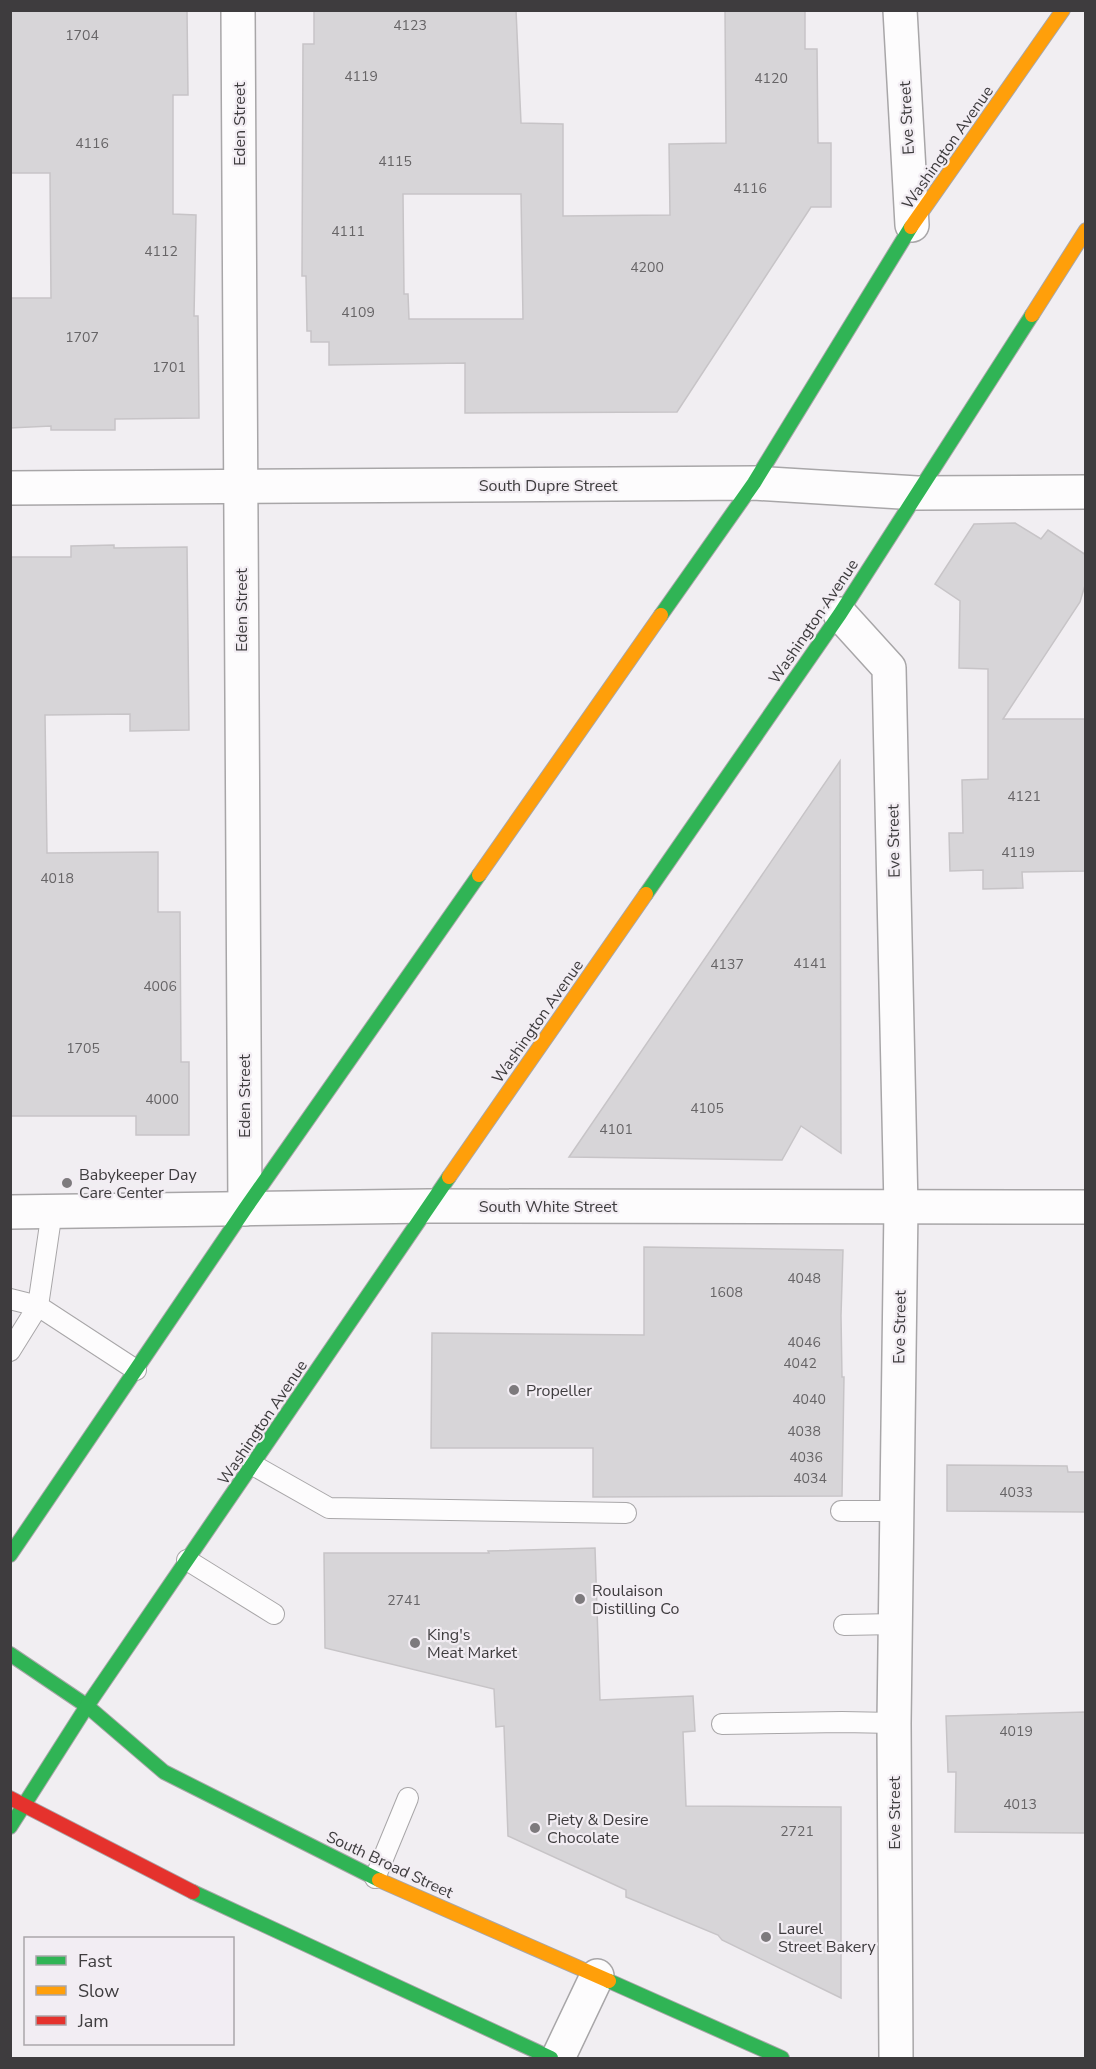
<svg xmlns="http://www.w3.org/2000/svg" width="1096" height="2069" viewBox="0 0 1096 2069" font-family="'Nunito Sans',sans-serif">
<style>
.building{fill:#d7d5d8;stroke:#c7c4c7;stroke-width:1.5;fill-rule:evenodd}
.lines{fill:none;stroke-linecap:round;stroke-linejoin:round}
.lane-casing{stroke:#a8a6a8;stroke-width:22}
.street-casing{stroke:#a8a6a8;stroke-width:36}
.fast-casing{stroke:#a8a6a8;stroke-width:16}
.slow-casing{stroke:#a8a6a8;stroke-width:16}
.jam-casing{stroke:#a8a6a8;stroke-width:16}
.lane{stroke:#fdfcfd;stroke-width:20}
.street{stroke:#fdfcfd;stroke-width:33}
.fast{stroke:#30b455;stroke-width:14}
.slow{stroke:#ff9f0a;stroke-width:14}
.jam{stroke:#e5322d;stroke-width:14}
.poi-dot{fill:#7d7a7d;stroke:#f2edf3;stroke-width:2}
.labels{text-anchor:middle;stroke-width:4.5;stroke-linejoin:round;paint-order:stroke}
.number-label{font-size:14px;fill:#666466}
.street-label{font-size:16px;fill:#3e3c3e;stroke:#f2edf3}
.poi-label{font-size:16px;fill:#3e3c3e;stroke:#f2edf3;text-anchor:start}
</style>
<rect width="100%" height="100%" fill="#f1eef2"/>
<!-- building -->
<g class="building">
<polygon points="44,10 187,10 188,95 173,95 173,214 196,215 194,316 198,316 199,418 115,419 115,430 51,430 51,426 10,428 10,298 51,298 50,173 10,173 10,11"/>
<path d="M314 10H516L521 123 563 124V216L670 215 669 144 726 143 725 10H805V49H817L818 143H831V207H811L677 412 465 413V363L329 365V342H311V331H307L306 276H302L303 44H314ZM403 194H521L523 319H409L408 294H404Z"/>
<polygon points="1015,523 1041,539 1048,530 1086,555 1086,582 1080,602 1003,719 1086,719 1086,871 1022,872 1023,888 983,889 983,870 950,871 949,833 963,833 962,780 988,779 988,669 959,668 960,601 935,584 974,524"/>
<polygon points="114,545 114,548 187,547 189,730 130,731 130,714 45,715 47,853 158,852 158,912 180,912 181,1062 189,1062 189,1135 136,1135 136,1116 10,1116 10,557 71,557 71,546"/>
<polygon points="840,761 841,1153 801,1126 782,1160 569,1157"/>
<polygon points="644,1247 843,1250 841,1316 842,1377 844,1377 842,1496 593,1497 593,1448 431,1448 432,1333 644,1335"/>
<polygon points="947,1465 1067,1466 1068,1472 1086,1472 1086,1512 947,1511"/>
<polygon points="595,1548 600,1700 693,1696 695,1731 683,1732 686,1806 841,1807 841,1998 722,1940 718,1935 626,1897 626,1890 508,1836 504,1726 496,1727 494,1689 325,1648 324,1553 489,1553 488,1551"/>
<polygon points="1086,1712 1086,1833 955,1832 956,1772 948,1772 946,1716"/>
</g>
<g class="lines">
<!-- lane casing -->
<g class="lane-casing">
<g id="lane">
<polyline points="52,1211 38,1306 136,1370"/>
<polyline points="10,1299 38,1306 10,1351"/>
<polyline points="253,1465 329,1508 626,1513"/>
<polyline points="841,1511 896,1511"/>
<polyline points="187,1560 274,1614"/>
<polyline points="844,1625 895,1624"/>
<polyline points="722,1724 842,1722 894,1723"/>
<polyline points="375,1878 408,1798"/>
</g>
</g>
<!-- street casing -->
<g class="street-casing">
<g id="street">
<polyline points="238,10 245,1209"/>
<polyline points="900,10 912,225"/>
<polyline points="10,488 754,483 917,493 1086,492"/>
<polyline points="840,614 889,668 901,1207 894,1723 896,2058"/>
<polyline points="10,1212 429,1206 1086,1207"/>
<polyline points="558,2058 597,1976"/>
</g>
</g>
<!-- fast casing -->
<g class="fast-casing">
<g id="fast">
<polyline points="661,615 754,483 911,227"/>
<polyline points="646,894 840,614 1032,315"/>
<polyline points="10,1555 245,1209 479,875"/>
<polyline points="10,1654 87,1706 164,1772 379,1880"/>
<polyline points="10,1827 87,1706 449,1177"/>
<polyline points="193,1892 551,2058"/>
<polyline points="609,1981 782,2058"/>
</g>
</g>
<!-- slow casing -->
<g class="slow-casing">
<g id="slow">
<polyline points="911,227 1063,10"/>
<polyline points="1032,315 1086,230"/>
<polyline points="479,875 661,615"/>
<polyline points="449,1177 646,894"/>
<polyline points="379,1880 609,1981"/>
</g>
</g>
<!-- jam casing -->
<g class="jam-casing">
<polyline id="jam" points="10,1798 193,1892"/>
</g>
<!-- lane -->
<use href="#lane" class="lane"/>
<!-- street -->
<use href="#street" class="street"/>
<!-- fast -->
<use href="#fast" class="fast"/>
<!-- slow -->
<use href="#slow" class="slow"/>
<!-- jam -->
<use href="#jam" class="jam"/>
</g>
<!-- markers -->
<g class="poi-dot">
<circle cx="67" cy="1183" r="6"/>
<circle cx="514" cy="1390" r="6"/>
<circle cx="580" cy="1599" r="6"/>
<circle cx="415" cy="1643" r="6"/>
<circle cx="535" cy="1828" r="6"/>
<circle cx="766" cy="1937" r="6"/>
</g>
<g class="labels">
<!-- number labels -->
<g class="number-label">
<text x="410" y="30">4123</text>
<text x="82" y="40">1704</text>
<text x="361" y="81">4119</text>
<text x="771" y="83">4120</text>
<text x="92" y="148">4116</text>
<text x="395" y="166">4115</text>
<text x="750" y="193">4116</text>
<text x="348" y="236">4111</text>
<text x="161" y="256">4112</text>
<text x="647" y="272">4200</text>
<text x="358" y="317">4109</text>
<text x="82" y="342">1707</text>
<text x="169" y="372">1701</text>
<text x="1024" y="801">4121</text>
<text x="1018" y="857">4119</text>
<text x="57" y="883">4018</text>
<text x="810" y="968">4141</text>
<text x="727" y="969">4137</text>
<text x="160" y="991">4006</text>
<text x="83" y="1053">1705</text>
<text x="162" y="1104">4000</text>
<text x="707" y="1113">4105</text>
<text x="616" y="1134">4101</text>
<text x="804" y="1283">4048</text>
<text x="726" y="1297">1608</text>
<text x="804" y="1347">4046</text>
<text x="800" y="1368">4042</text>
<text x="809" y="1404">4040</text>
<text x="804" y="1436">4038</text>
<text x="806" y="1462">4036</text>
<text x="810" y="1483">4034</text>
<text x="1016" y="1497">4033</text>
<text x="404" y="1605">2741</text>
<text x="1016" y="1736">4019</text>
<text x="1020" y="1809">4013</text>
<text x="797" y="1836">2721</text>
</g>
<!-- street labels -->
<g class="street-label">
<text transform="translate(906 118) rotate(-93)" y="6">Eve Street</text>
<text transform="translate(239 124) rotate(-90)" y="6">Eden Street</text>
<text transform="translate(947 147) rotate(-55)" y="6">Washington Avenue</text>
<text x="548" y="491">South Dupre Street</text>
<text transform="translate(241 610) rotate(-90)" y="6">Eden Street</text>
<text transform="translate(813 621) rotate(-56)" y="6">Washington Avenue</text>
<text transform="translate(893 841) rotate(-91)" y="6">Eve Street</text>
<text transform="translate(537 1021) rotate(-55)" y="6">Washington Avenue</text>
<text transform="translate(244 1096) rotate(-90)" y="6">Eden Street</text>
<text x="548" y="1212">South White Street</text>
<text transform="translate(899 1327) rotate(-89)" y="6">Eve Street</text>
<text transform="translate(262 1422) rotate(-56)" y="6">Washington Avenue</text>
<text transform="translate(894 1813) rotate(-90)" y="6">Eve Street</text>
<text transform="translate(390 1864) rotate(25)" y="6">South Broad Street</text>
</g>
<!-- poi labels -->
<g class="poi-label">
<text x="79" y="1180">Babykeeper Day<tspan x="79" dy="18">Care Center</tspan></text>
<text x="526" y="1396">Propeller</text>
<text x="592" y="1596">Roulaison<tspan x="592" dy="18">Distilling Co</tspan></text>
<text x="427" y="1640">King's<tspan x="427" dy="18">Meat Market</tspan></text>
<text x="547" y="1825">Piety &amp; Desire<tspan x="547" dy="18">Chocolate</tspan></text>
<text x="778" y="1934">Laurel<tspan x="778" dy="18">Street Bakery</tspan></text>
</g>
</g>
<!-- border -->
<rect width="1096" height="2069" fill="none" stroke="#3e3c3e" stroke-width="24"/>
<!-- legend -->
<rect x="24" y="1937" width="210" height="108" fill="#f2edf3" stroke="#aaa6ab" stroke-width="1.5"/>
<rect x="36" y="1956" width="30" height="9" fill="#30b455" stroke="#aaa6ab" stroke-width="1.5"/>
<text x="78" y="1967" font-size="18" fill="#3e3c3e">Fast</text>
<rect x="36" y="1986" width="30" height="9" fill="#ff9f0a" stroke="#aaa6ab" stroke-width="1.5"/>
<text x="78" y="1997" font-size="18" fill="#3e3c3e">Slow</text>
<rect x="36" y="2016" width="30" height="9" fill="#e5322d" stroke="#aaa6ab" stroke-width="1.5"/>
<text x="78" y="2027" font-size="18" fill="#3e3c3e">Jam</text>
</svg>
